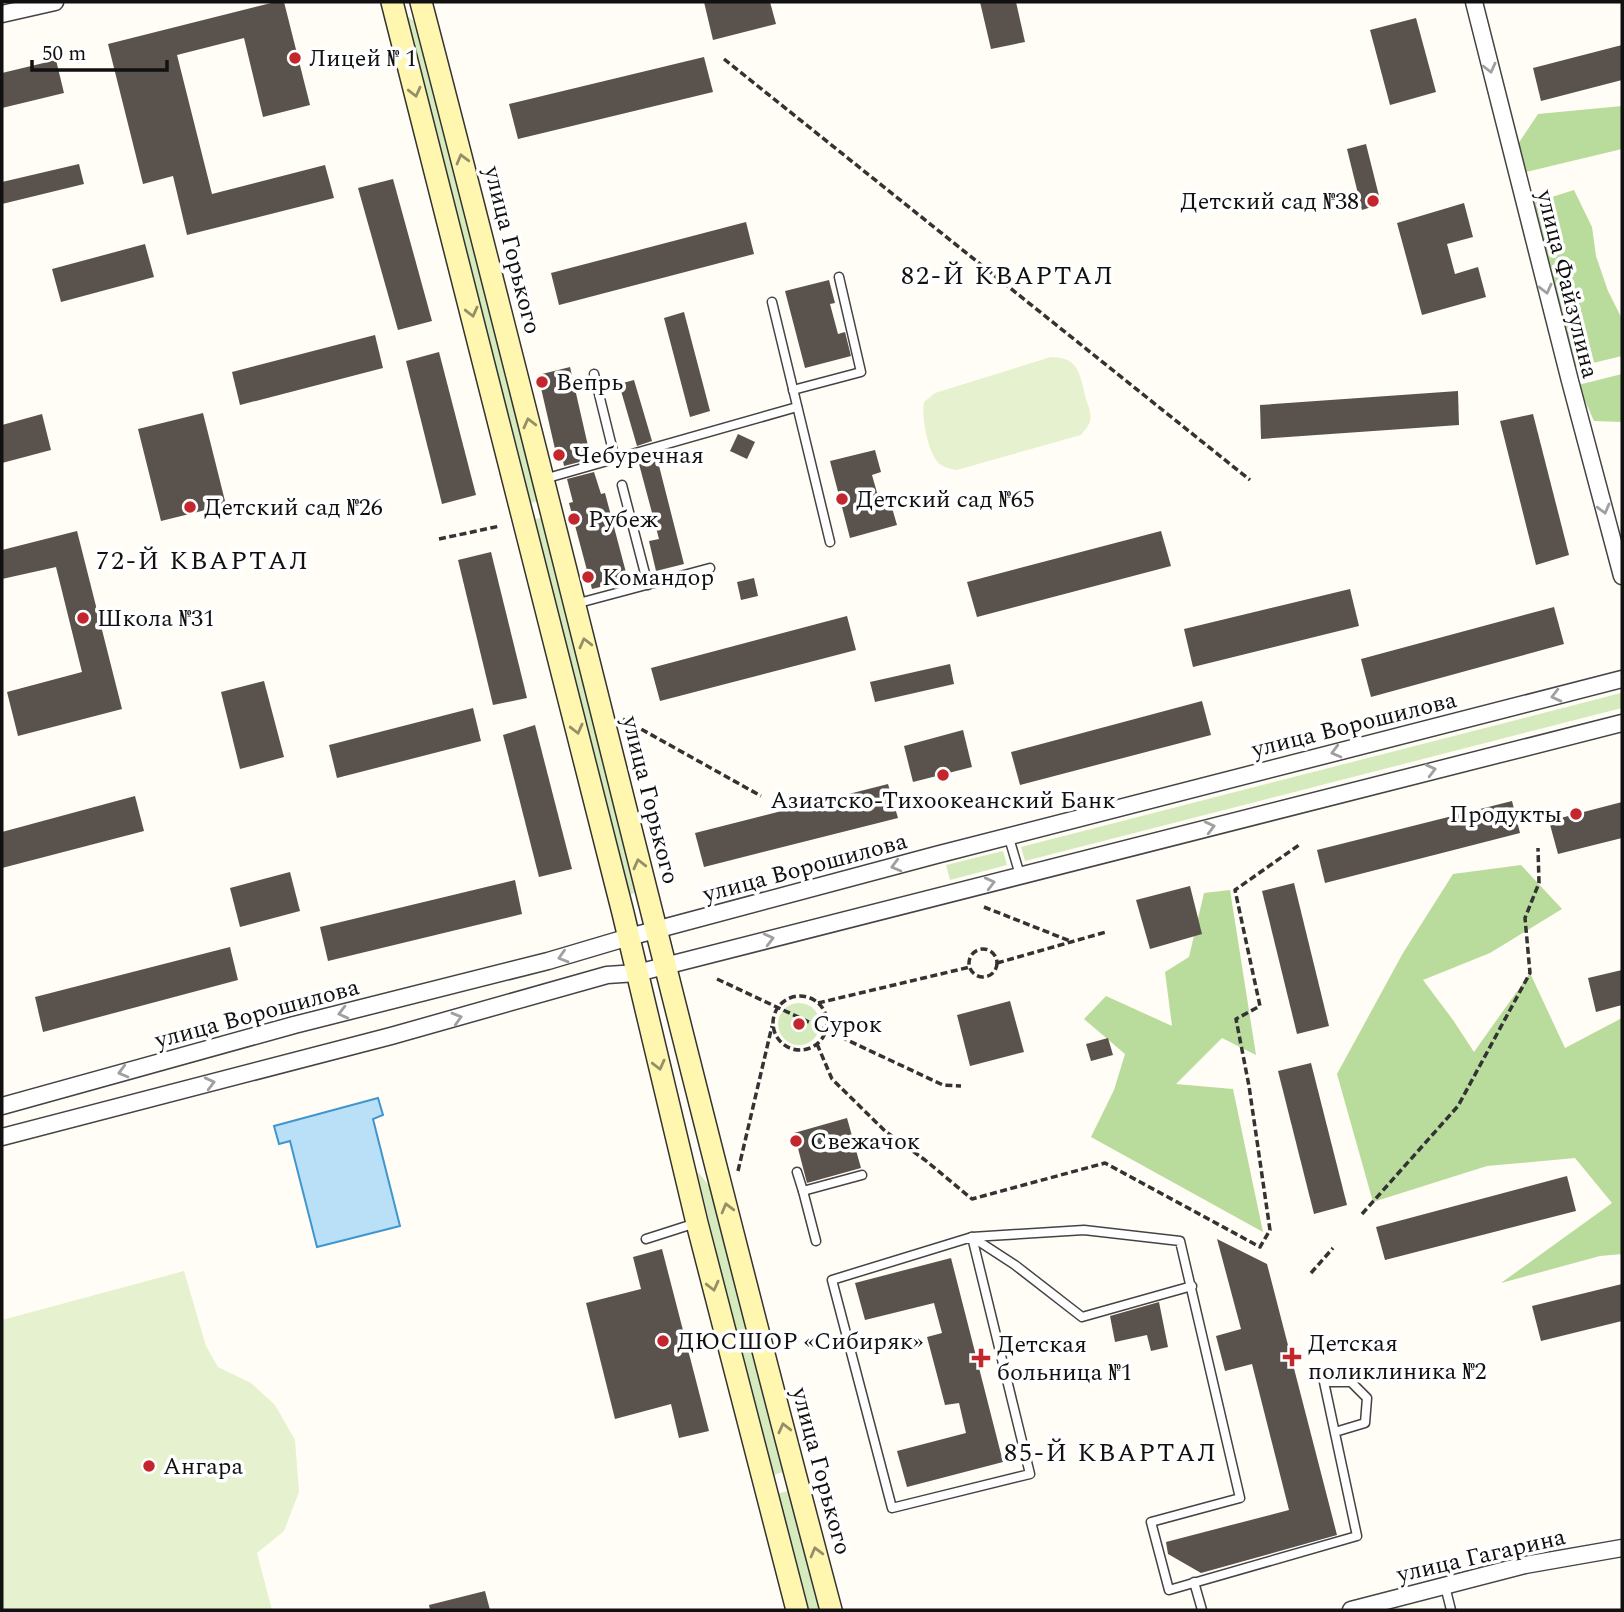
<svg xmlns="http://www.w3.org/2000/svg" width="1624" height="1612" viewBox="0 0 1624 1612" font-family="Spectral,serif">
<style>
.green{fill:#d5ebbd}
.forest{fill:#b9dc9c}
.pitch{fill:#e6f2cf}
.water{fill:#b9e0f7;stroke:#3f96cf;stroke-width:2}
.building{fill:#5a524d}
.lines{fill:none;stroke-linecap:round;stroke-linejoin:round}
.service-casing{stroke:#444;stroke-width:11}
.minor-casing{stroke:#444;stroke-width:19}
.secondary-casing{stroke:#333;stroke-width:24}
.path{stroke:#333;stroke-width:3.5;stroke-dasharray:7 3.5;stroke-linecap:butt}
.service{stroke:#fff;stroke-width:8}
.minor{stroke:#fff;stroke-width:16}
.secondary{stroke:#fff6b0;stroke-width:21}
.oneway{stroke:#a0a0a0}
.oneway2{stroke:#948f68}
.poi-dot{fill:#c4262e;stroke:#fff;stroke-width:2.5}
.labels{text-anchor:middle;stroke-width:7;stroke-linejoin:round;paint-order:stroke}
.poi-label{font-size:24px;fill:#111;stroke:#fff;text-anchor:start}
.street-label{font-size:24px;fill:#111;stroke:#fff}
.neighbourhood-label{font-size:26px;letter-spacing:2px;fill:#111;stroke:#fff}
</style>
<rect width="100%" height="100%" fill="#fffdf5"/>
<!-- green -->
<g class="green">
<polygon points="402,12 418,24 539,501 530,503"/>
<polygon points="544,517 639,892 627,895 533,520"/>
<polygon points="1621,693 1622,708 1025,861 1021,847"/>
<polygon points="1003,851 1007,865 950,880 946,865"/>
<circle cx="799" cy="1024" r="21"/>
<polygon points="697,1171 711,1188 786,1471 771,1476"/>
<polygon points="792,1490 823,1610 807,1610 776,1494"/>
</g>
<!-- forest -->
<g class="forest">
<polygon points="1622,106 1622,149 1526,172 1516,147 1538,114"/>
<polygon points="1574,190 1592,227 1596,256 1608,291 1622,319 1622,356 1572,368 1530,204"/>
<polygon points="1622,374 1622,422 1594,421 1578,385"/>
<polygon points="1521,865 1562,909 1490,953 1423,980 1453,1020 1474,1052 1530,973 1565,1048 1622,1018 1622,1254 1600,1256 1501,1283 1612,1203 1575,1158 1487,1166 1373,1202 1337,1074 1403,953 1453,874"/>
<polygon points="1230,890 1256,1055 1222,1038 1176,1084 1233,1089 1263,1232 1091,1137 1114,1090 1125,1054 1084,1019 1106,996 1172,1026 1165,972 1189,957 1204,893"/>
</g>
<!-- pitch -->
<g class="pitch">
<path d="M1051 357C1080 357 1080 376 1086 399 1088 406 1092 414 1090 421 1089 426 1084 431 1081 435L957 470C952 469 946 468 941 465 928 456 921 416 924 402L935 393Z"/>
<polygon points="184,1271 206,1346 218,1367 251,1383 275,1405 295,1440 299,1492 284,1531 257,1553 272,1610 2,1610 2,1320"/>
</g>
<!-- water -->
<polygon class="water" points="378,1098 383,1115 373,1119 400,1226 317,1247 290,1141 279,1144 274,1126"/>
<!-- building -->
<g class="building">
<polygon points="275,2 284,2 310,105 263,117 244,38 177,55 212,194 325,165 334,198 187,235 173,176 143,184 108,44"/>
<polygon points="704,2 770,2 776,24 713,40"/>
<polygon points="980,2 1016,2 1025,42 991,49"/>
<polygon points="1416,18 1436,92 1390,105 1370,30"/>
<polygon points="1622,45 1622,80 1541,101 1533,68"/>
<polygon points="704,57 713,92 518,139 509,104"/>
<polygon points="56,60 64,93 2,108 2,73"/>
<polygon points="1366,144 1381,204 1362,210 1347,149"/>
<polygon points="79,164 84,184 2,204 2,182"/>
<polygon points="393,179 432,321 398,330 358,188"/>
<polygon points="1464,203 1473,237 1447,244 1455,274 1478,267 1486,297 1422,315 1397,223"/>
<polygon points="746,222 754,254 559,305 551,273"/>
<polygon points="145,244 154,277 61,302 52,269"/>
<polygon points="829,280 835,303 830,304 838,334 845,332 851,356 805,368 785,291"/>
<polygon points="684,312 710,411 690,417 664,318"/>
<polygon points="375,335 383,368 240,405 232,372"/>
<polygon points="439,352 476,495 442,504 406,361"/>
<polygon points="570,367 591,459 564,466 563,461 558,462 538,375"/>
<polygon points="634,380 652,441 637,446 619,384"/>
<polygon points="1458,391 1459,425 1261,439 1260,405"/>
<polygon points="203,413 226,505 161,521 138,429"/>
<polygon points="42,414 51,450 2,463 2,425"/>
<polygon points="1533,414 1569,555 1536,565 1500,421"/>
<polygon points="738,434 755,442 747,459 730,451"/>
<polygon points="875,450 881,472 872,475 880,503 890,501 897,525 850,538 830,461"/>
<polygon points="656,454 684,564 656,571 649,541 659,539 639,464 642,463 641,458"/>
<polygon points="594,472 601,494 605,493 628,580 592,589 569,503 573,502 567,479"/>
<polygon points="77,531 122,709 18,736 7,692 82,672 56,567 2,579 2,550"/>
<polygon points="1161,531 1171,566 977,617 967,582"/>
<polygon points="491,552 527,698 493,705 458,560"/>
<polygon points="754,578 758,596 741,600 737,582"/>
<polygon points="1350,589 1359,626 1193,667 1184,629"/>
<polygon points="1554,607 1564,644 1371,697 1361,659"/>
<polygon points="847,616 856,650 660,701 651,668"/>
<polygon points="950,664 954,684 875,702 870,682"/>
<polygon points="264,681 284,757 240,769 221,692"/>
<polygon points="1202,701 1211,735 1020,785 1011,752"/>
<polygon points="473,708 481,741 337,778 329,745"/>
<polygon points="535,725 572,869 539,877 503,735"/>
<polygon points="963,730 972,767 913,782 904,746"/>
<polygon points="888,784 898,818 704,867 695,833"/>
<polygon points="135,796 144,831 2,868 2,832"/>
<polygon points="1512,801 1520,833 1325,883 1317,850"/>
<polygon points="1622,802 1622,838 1558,854 1549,821"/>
<polygon points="290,872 300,911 240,927 230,888"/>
<polygon points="515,880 522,914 328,961 320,927"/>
<polygon points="1294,883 1329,1026 1297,1034 1262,891"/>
<polygon points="1190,886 1202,934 1150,949 1136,900"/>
<polygon points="230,947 238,980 43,1032 35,997"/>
<polygon points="1622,970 1622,1005 1596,1012 1588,978"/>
<polygon points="1010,1001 1024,1052 970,1066 957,1015"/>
<polygon points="1108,1038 1113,1055 1091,1061 1086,1044"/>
<polygon points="1311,1063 1347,1205 1314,1214 1278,1071"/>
<polygon points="847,1118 861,1168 807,1183 794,1133"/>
<polygon points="1567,1176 1576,1211 1385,1260 1376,1227"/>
<polygon points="1217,1239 1267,1264 1337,1535 1201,1573 1168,1554 1166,1542 1289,1510 1252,1364 1225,1371 1216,1336 1241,1329"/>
<polygon points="662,1249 709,1431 679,1438 671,1404 615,1419 586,1303 641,1289 633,1257"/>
<polygon points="951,1258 1003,1462 907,1487 897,1451 966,1433 959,1403 945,1405 927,1337 942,1333 934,1303 865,1320 855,1283"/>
<polygon points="1622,1284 1622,1321 1541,1341 1532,1306"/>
<polygon points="1159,1302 1168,1347 1151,1351 1147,1335 1115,1342 1110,1316"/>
<polygon points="485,1591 490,1610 430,1610 429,1605"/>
</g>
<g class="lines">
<!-- service casing -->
<g class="service-casing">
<g id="service">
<polyline points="772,302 830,542"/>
<polyline points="594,374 615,459"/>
<polyline points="793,390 861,372 839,277"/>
<polyline points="544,479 797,407"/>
<polyline points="622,485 648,585"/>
<polyline points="575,604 710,568"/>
<polyline points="1009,838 1020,875"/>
<polyline points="797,1172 803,1191"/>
<polyline points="972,1237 1030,1474 892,1508 832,1280 972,1237 1084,1230 1180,1241 1240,1498 1151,1522 1169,1590 1357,1536 1324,1382 1351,1382 1367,1398 1365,1423 1335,1432"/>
<polyline points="972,1237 1015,1265 1082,1317 1192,1286"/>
<polyline points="646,1239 696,1223"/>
<polyline points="816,1241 803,1191 862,1175"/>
<polyline points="1194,1582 1202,1610"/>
<polyline points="1445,1586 1451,1610"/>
</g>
</g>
<!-- minor casing -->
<g class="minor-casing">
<g id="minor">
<polyline points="1474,2 1570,381 1622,576"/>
<polyline points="2,14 55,2"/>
<polyline points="2,1106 294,1025 548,961 629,937 936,855 1622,679"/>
<polyline points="2,1137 391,1036 607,975 637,973 657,968 1622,723"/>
<polyline points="1351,1610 1525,1565 1622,1548"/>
</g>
</g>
<!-- secondary casing -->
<g class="secondary-casing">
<g id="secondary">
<polyline points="392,2 623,913 697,1223 797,1610"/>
<path d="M421 2C561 537 689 1076 831 1610"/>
</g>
</g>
<!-- path -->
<g class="path">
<polyline points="724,59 1250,480"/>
<polyline points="439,539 500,526"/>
<polyline points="623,719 761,796"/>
<polyline points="984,907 1070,941"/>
<circle cx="983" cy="963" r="14"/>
<polyline points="997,963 1106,932"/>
<polyline points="717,979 943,1085 961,1086"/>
<circle cx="800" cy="1023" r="27"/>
<polyline points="818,1003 970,967"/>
<polyline points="817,1044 832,1079 885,1131 925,1160 972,1199 1105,1163 1260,1247 1270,1230 1249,1086 1236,1019 1260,1006 1235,890 1299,845"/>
<polyline points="738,1171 772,1026"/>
<polyline points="1362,1214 1458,1106 1530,973 1525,918 1539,883 1538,848"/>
<polyline points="1311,1273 1333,1248"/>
</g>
<!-- service -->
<use href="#service" class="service"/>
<!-- minor -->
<use href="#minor" class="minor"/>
<!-- secondary -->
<use href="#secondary" class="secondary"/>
</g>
<!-- one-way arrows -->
<defs><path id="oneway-chevron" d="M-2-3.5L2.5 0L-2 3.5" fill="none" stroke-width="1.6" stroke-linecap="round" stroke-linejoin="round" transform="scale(1.75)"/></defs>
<g class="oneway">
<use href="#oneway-chevron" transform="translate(1490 68) rotate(76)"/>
<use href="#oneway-chevron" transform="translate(1546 289) rotate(76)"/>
<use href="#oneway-chevron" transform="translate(1604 509) rotate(75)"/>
<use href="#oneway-chevron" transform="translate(1556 696) rotate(166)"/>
<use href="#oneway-chevron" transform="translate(1336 752) rotate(165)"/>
<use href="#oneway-chevron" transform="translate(1431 770) rotate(-14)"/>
<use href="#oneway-chevron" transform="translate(1210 827) rotate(-14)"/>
<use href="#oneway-chevron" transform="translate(896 866) rotate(165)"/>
<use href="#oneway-chevron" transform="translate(990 883) rotate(-14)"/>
<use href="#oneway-chevron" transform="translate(769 939) rotate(-14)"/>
<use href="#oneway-chevron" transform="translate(563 957) rotate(163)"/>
<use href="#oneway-chevron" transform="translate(343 1013) rotate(166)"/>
<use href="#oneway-chevron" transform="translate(457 1018) rotate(-16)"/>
<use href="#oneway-chevron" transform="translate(123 1072) rotate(165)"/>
<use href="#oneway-chevron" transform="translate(210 1083) rotate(-14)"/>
</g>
<g class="oneway2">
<use href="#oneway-chevron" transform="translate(415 92) rotate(76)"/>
<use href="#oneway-chevron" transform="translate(462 159) rotate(-105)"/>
<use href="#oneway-chevron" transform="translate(472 312) rotate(76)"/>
<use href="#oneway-chevron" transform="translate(529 423) rotate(-104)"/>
<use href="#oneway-chevron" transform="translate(585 643) rotate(-104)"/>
<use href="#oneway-chevron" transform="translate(577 729) rotate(76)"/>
<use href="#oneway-chevron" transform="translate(639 864) rotate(-104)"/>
<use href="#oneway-chevron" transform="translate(659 1065) rotate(76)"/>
<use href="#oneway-chevron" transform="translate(727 1208) rotate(-105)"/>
<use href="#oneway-chevron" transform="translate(713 1286) rotate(76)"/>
<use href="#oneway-chevron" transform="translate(784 1428) rotate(-104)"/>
<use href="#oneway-chevron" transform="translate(816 1552) rotate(-105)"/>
</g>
<!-- markers -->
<g class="poi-dot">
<circle cx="295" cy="58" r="7"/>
<circle cx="1373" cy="201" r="7"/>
<circle cx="542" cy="382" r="7"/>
<circle cx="559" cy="455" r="7"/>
<circle cx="842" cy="499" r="7"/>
<circle cx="190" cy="507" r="7"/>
<circle cx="574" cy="519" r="7"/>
<circle cx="588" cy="577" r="7"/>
<circle cx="83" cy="618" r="7"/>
<circle cx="943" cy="775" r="7"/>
<circle cx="1576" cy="814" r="7"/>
<circle cx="799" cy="1024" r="7"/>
<circle cx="796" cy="1141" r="7"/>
<circle cx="663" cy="1341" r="7"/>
<path d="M1288.5 1346.5h7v7h7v7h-7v7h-7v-7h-7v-7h7z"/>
<path d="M977.5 1347.5h7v7h7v7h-7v7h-7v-7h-7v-7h7z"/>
<circle cx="149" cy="1466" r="7"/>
</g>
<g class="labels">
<!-- poi labels -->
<g class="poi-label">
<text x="309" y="66">Лицей № 1</text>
<text x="1359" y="209" text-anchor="end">Детский сад №38</text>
<text x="556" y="390">Вепрь</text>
<text x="573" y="463">Чебуречная</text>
<text x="856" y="507">Детский сад №65</text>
<text x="204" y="515">Детский сад №26</text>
<text x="588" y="527">Рубеж</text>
<text x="602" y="585">Командор</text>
<text x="97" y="626">Школа №31</text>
<text x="943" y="808" text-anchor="middle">Азиатско-Тихоокеанский Банк</text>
<text x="1562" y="822" text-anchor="end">Продукты</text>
<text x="813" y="1032">Сурок</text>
<text x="810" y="1149">Свежачок</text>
<text x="677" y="1349">ДЮСШОР «Сибиряк»</text>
<text x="1308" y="1351">Детская<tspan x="1308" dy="28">поликлиника №2</tspan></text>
<text x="997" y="1352">Детская<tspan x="997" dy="28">больница №1</tspan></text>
<text x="163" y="1474">Ангара</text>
</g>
<!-- street labels -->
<g class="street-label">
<text transform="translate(513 250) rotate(76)" y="8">улица Горького</text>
<text transform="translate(1568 284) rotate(76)" y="8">улица Файзулина</text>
<text transform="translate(1354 724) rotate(-14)" y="8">улица Ворошилова</text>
<text transform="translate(651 800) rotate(76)" y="8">улица Горького</text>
<text transform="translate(805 867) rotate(-15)" y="8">улица Ворошилова</text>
<text transform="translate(257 1013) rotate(-15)" y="8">улица Ворошилова</text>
<text transform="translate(822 1471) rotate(75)" y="8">улица Горького</text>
<text transform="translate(1481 1555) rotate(-13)" y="8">улица Гагарина</text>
</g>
<!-- neighbourhood labels -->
<g class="neighbourhood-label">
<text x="1008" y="284">82-Й КВАРТАЛ</text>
<text x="203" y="569">72-Й КВАРТАЛ</text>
<text x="1111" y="1461">85-Й КВАРТАЛ</text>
</g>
</g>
<!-- border -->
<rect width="1624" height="1612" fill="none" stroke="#111111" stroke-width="7"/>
<!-- scale -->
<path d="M32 60v10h135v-10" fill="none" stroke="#111111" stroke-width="3.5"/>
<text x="42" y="60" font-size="21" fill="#111111" stroke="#ffffff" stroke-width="5" paint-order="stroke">50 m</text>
</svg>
